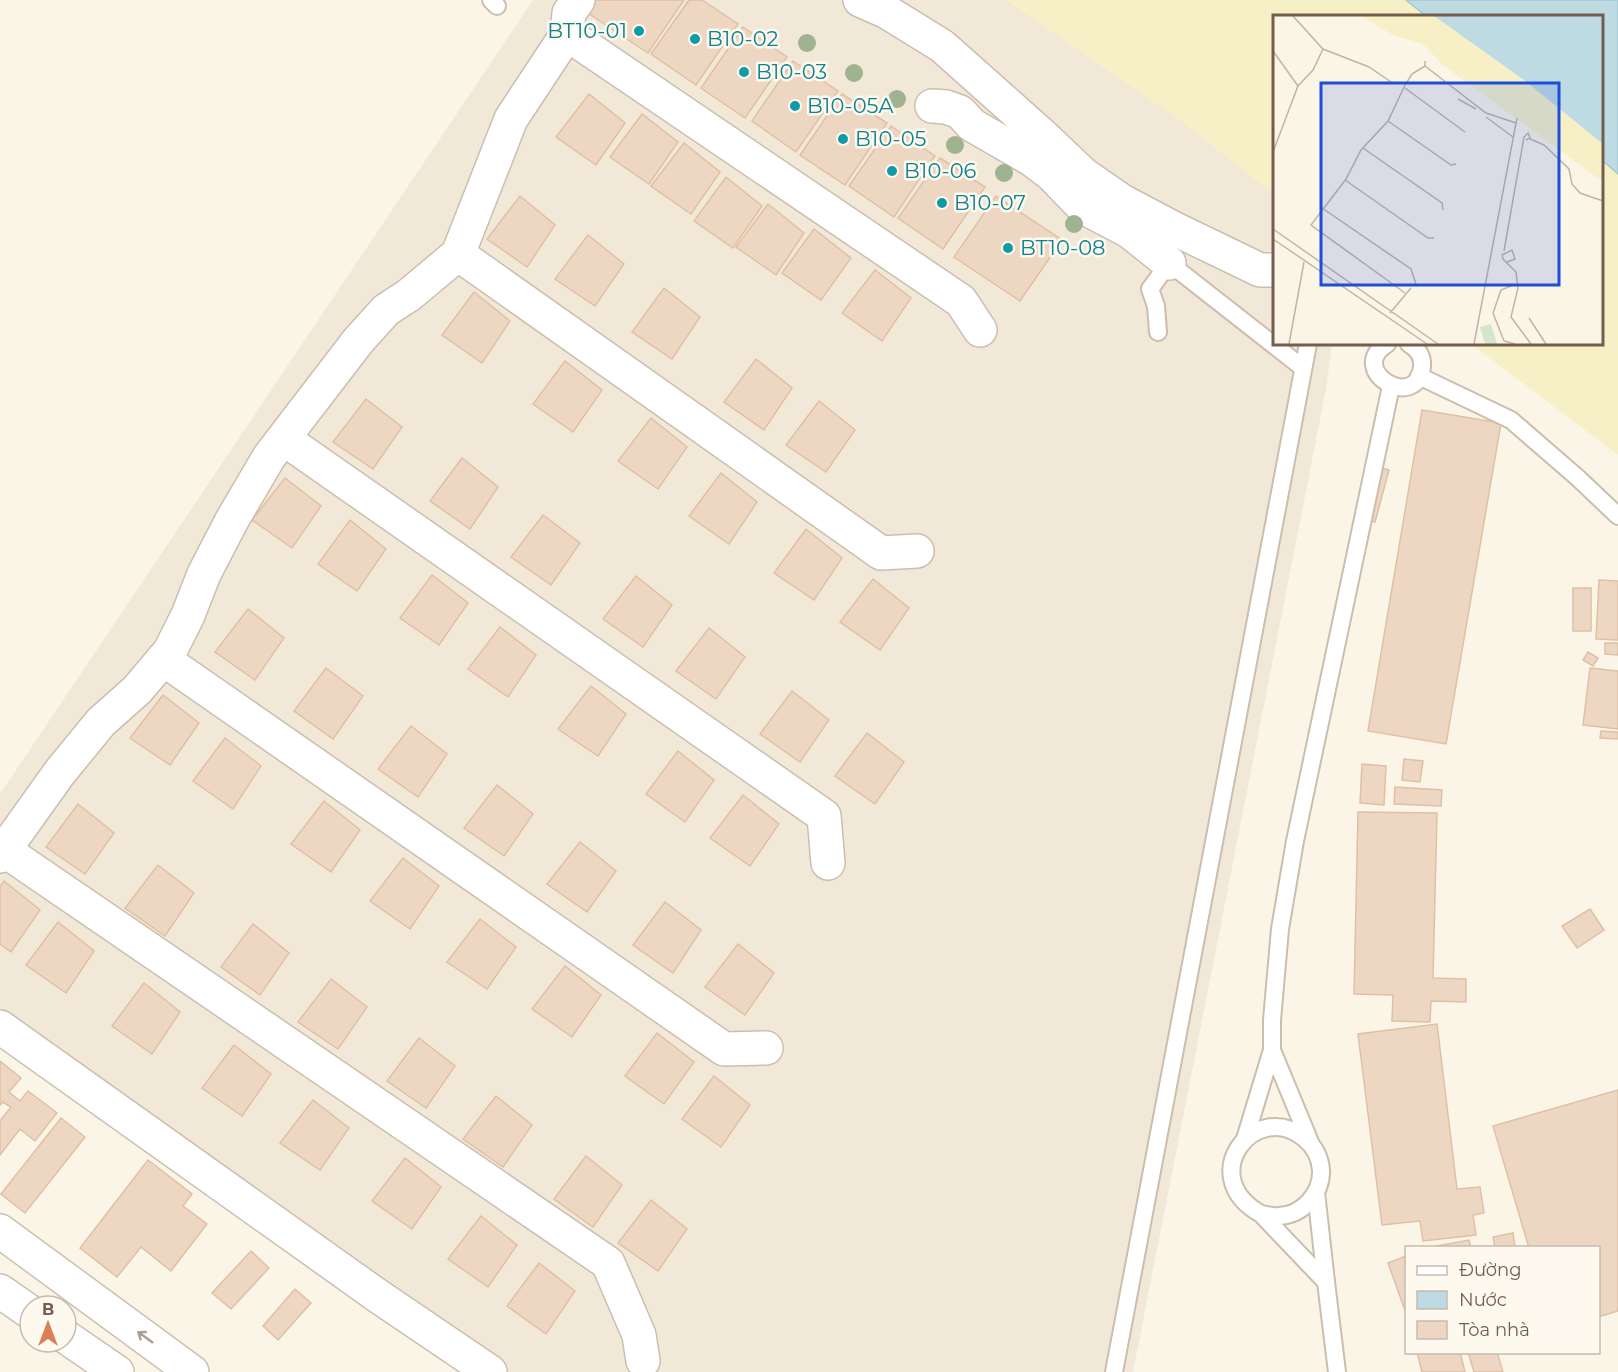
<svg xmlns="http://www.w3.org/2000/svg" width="1618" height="1372" viewBox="0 0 1618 1372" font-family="Montserrat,sans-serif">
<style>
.residential{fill:#f2e8d7}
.sand{fill:#f7f0c6}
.water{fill:#bedae3;stroke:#a5c9d4;stroke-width:1.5}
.building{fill:#eed7c2;stroke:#dfc0a4;stroke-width:1.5}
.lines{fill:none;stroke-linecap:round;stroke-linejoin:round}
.service-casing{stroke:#ccbeaf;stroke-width:20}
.minor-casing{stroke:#ccbeaf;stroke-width:36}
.secondary-casing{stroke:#cebfad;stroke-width:36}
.service{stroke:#fff;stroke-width:16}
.minor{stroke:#fff;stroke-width:33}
.secondary{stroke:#fff;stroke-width:33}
.tree{fill:#9fb391}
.oneway{stroke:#ab9e95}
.culture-dot{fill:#0f9aa8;stroke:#fef9ef;stroke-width:2}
.labels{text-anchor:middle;stroke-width:5;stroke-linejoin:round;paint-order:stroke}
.culture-label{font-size:21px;fill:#0d838f;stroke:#fef9ef;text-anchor:start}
.inset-road{fill:none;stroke:#c1b4a5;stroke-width:1.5}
.view{fill:#1d4ed8;fill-opacity:0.15;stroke:#1d4ed8;stroke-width:3}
.inset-edge{fill:none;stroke:#735e4e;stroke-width:3}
</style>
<rect width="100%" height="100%" fill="#fbf5e8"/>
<!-- residential -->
<polygon class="residential" points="533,0 1375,0 1274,16 1274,344 1332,344 1326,389 1133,1372 462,1372 0,1047 0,794"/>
<!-- sand -->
<g class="sand">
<polygon points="1006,0 1406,0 1426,16 1274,16 1274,194 1181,121"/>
<polygon points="1602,160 1618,174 1618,455 1471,344 1602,344"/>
</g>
<!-- water -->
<polygon class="water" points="1406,0 1618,0 1618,174 1602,160 1602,16 1426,16"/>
<!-- building -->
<g class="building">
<polygon points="588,0 684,0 648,53 582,9"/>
<polygon points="689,0 702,0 738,24 696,85 651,54"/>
<polygon points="743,27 787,57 745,118 701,88"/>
<polygon points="793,61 838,91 796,152 752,121"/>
<polygon points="589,94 625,123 596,165 556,137"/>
<polygon points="842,94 887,123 845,185 800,155"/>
<polygon points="642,114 678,142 649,184 610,157"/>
<polygon points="891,126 935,156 894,217 849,186"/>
<polygon points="684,143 720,172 691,214 651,186"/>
<polygon points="940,158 985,187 943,249 898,218"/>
<polygon points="726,177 762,206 733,248 694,221"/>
<polygon points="520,196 555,225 527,267 487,239"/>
<polygon points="996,196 1062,240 1020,301 954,257"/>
<polygon points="768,204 804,233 776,275 736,247"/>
<polygon points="814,229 851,258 821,300 782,273"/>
<polygon points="588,235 624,264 595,306 555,279"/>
<polygon points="875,270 911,298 882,341 842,313"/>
<polygon points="664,288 700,317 672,359 632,332"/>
<polygon points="474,292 510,321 482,363 442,335"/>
<polygon points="756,359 792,388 764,430 724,402"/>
<polygon points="565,361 602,390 573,432 533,404"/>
<polygon points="366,399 402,427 373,469 333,442"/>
<polygon points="819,401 855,430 826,472 786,445"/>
<polygon points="1422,410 1501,423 1446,744 1368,731"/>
<polygon points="651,418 687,447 658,489 618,461"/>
<polygon points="462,458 498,487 470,529 430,501"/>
<polygon points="1378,467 1389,470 1375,522 1364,519"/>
<polygon points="721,473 757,502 729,544 689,516"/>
<polygon points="285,478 321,506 292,548 252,520"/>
<polygon points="543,515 580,543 551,585 511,557"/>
<polygon points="350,520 386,549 357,591 318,564"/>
<polygon points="806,529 842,558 814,600 774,573"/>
<polygon points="432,575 468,603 439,645 400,618"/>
<polygon points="636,576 672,605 643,647 603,619"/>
<polygon points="873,579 909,608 880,650 840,622"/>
<polygon points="1599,580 1618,581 1618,640 1596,639"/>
<rect x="1573" y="588" width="18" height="43"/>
<polygon points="248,609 284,638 255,680 215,652"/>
<polygon points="500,627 536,655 508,697 468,669"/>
<polygon points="709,628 745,657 716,699 676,671"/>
<polygon points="1605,643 1618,643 1618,655 1605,654"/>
<polygon points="1588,652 1598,658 1593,666 1583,660"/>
<polygon points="326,668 363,696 333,739 294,711"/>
<polygon points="1590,668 1618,671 1618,729 1583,725"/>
<polygon points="591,686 626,714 598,756 558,729"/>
<polygon points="792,691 829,720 800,762 760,734"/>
<polygon points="163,695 199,723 170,765 130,738"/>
<polygon points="411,726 447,754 418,797 378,769"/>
<polygon points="1601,731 1618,732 1618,739 1600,738"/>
<polygon points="867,733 904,762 875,804 835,776"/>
<polygon points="225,738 261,766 233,809 193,781"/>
<polygon points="678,751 714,780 685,822 646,794"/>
<polygon points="1404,759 1423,761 1420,782 1402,780"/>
<polygon points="1362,764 1386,766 1384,805 1360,803"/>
<polygon points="497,785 533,814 504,856 464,828"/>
<polygon points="1395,787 1442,790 1441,806 1394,804"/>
<polygon points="743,795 779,824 750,866 710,838"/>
<polygon points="324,801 360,830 331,872 291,844"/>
<polygon points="78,804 114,833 85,874 46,847"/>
<polygon points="1358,812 1437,813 1433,978 1466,979 1466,1002 1431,1001 1430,1022 1392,1021 1393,995 1354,994"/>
<polygon points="580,842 616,871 587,912 547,884"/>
<polygon points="403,858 439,886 410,929 370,901"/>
<polygon points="158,865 194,893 165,936 125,908"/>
<polygon points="4,881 40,910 11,952 0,944 0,887"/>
<polygon points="665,902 701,930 673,973 633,945"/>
<polygon points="1590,909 1604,930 1577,948 1562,926"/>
<polygon points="480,919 516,947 487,989 447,962"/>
<polygon points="58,922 94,951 66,993 26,965"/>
<polygon points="253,924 289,953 260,995 221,967"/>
<polygon points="738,944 774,973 745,1015 705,987"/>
<polygon points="565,966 601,995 572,1037 532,1009"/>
<polygon points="331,979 367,1007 338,1049 298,1022"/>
<polygon points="144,983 180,1012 152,1054 112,1026"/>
<polygon points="1437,1024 1457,1189 1480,1187 1484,1213 1473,1215 1476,1235 1423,1241 1420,1221 1382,1225 1358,1034"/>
<polygon points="657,1033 694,1062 664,1104 625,1076"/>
<polygon points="419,1038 455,1066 426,1108 387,1081"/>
<polygon points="234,1045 271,1074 242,1116 202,1088"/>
<polygon points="0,1061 21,1078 9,1092 20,1101 28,1091 57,1113 35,1141 20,1129 0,1155 0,1121 11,1107 3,1102 0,1105"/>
<polygon points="714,1076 750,1105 721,1147 682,1119"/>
<polygon points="1618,1090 1618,1311 1598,1317 1598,1248 1529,1248 1493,1126"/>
<polygon points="496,1096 532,1125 503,1167 463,1139"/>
<polygon points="313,1100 349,1128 320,1170 280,1143"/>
<polygon points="61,1118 85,1137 25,1213 1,1194"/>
<polygon points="586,1156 622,1185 593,1227 554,1199"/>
<polygon points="405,1158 441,1187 412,1229 372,1201"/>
<polygon points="148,1160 192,1194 183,1206 207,1224 171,1271 141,1247 117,1277 80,1248"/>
<polygon points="651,1200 687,1229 658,1271 618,1243"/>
<polygon points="481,1216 517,1245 488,1287 448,1259"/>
<polygon points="1513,1233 1515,1247 1495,1248 1493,1237"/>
<polygon points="1469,1240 1471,1248 1437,1248 1436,1246"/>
<polygon points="251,1251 269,1268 231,1309 212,1293"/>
<polygon points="1406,1256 1406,1313 1388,1263"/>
<polygon points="539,1263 575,1291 546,1334 507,1306"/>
<polygon points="295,1289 311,1303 278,1340 263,1326"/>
<polygon points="1417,1352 1460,1352 1465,1372 1422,1372"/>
<polygon points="1468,1352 1497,1352 1503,1372 1474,1372"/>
</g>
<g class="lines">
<!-- service casing -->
<g class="service-casing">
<g id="service">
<polyline points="491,0 497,6"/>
<polyline points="1158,332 1156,306 1150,289 1169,263 1303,368"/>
<path d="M1387 344C1345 370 1417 413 1422 367 1423 356 1418 349 1409 344"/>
<polyline points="1419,376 1511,420 1578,478 1618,516"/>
<polyline points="1272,1050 1310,1142"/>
<polyline points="1245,1139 1272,1050 1272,1020 1280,929 1295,841 1391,386"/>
<polyline points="1316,1192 1326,1282"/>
<path d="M1261 1214C1267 1215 1274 1217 1279 1216 1303 1215 1322 1193 1321 1170 1320 1157 1314 1146 1304 1138 1255 1098 1194 1177 1261 1214L1326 1282 1337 1372"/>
<polyline points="1114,1372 1308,344"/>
</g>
</g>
<!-- minor casing -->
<g class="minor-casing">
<g id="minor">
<polyline points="860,0 887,12 942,46 1042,135 1083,174 1122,201 1173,228 1260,270 1274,270"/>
<polyline points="567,34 961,301 980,330"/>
<polyline points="932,106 946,107 960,112 972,125 1031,159 1052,175 1083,207 1129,231 1169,263"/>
<polyline points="458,254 881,553 917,551"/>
<polyline points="284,439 824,816 828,863"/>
<polyline points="163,659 724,1049 766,1048"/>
<polyline points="4,850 608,1263 639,1335 643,1361"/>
<polyline points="0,856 60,772 101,722 137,690 170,651 188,615 204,574 232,520 269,457 358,341 386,310 409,295 458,254 511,119 567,34 569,13 578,0"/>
<polyline points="0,1027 378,1296 490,1372"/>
</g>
</g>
<!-- secondary casing -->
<g class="secondary-casing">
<g id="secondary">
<polyline points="0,1231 192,1372"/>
<polyline points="0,1291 30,1312"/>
<polyline points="66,1337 117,1372"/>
</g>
</g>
<!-- service -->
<use href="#service" class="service"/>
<!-- minor -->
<use href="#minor" class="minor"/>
<!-- secondary -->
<use href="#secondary" class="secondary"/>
</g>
<!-- trees -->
<g class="tree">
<circle cx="807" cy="43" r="9"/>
<circle cx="854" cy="73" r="9"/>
<circle cx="897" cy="99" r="9"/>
<circle cx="955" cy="145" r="9"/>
<circle cx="1004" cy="173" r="9"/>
<circle cx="1074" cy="224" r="9"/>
</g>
<!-- one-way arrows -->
<defs><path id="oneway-shaft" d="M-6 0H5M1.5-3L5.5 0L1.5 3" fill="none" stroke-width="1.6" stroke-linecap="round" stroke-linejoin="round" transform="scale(1.5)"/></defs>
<use class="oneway" href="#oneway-shaft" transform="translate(145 1337) rotate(-144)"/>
<!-- markers -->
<g class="culture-dot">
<circle cx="639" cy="31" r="6"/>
<circle cx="695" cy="39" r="6"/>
<circle cx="744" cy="72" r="6"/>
<circle cx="795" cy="106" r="6"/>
<circle cx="843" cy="139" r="6"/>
<circle cx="892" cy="171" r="6"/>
<circle cx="942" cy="203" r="6"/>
<circle cx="1008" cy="248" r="6"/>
</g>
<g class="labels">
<!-- culture labels -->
<g class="culture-label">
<text x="627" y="38" text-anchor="end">BT10-01</text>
<text x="707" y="46">B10-02</text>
<text x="756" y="79">B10-03</text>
<text x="807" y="113">B10-05A</text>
<text x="855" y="146">B10-05</text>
<text x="904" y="178">B10-06</text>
<text x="954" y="210">B10-07</text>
<text x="1020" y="255">BT10-08</text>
</g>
</g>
<!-- overview -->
<g transform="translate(1273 15)">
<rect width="330" height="330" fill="#fbf5e8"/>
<path d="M218 309 224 329H212L207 312Z" fill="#d2e8c8"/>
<path d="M88 1H161L251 65 330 129V167L170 50 150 29 120 20Z" fill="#f7f0c6"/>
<path d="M161 1H330V129L251 65Z" fill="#bedae3"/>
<path class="inset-road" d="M20 1 50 34 96 52 121 69M0 36 25 71M152 51 213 98 243 108M132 73 192 117M185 84 203 94M213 102 240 122M115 106 178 150 183 149M257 124 271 130 296 154 299 169 307 178 330 186M90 133 169 188 170 195M0 137 25 71 40 55 50 34M72 165 155 223H161M49 193 138 254 143 269M0 214 165 329M0 224 154 329M231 236 251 122 255 118 257 123 253 125M234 247 242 244 239 235 229 240 230 244 243 257 245 273 238 302 258 329M238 271 228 275 220 298 231 326 242 329M132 278 38 210 73 164 88 135 115 106 132 70 139 59 152 51V46M117 298 138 273M256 303 273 329M16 329 31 247M201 329 244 103"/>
<path class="view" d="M48 68H286V270H48Z"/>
<rect width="330" height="330" class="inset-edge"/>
</g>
<!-- legend -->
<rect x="1405" y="1246" width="195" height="108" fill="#fef9ef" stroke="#c6bbaf" stroke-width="1.5"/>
<rect x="1417" y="1266" width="30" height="9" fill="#ffffff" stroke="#c6bbaf" stroke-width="1.5"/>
<text x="1459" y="1276" font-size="18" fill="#735e4e">Đường</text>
<rect x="1417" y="1291" width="30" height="18" fill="#bedae3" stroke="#c6bbaf" stroke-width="1.5"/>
<text x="1459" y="1306" font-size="18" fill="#735e4e">Nước</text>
<rect x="1417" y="1321" width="30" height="18" fill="#eed7c2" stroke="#c6bbaf" stroke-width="1.5"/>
<text x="1459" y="1336" font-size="18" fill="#735e4e">Tòa nhà</text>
<!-- north arrow -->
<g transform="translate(48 1324)"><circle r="28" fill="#fef9ef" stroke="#c6bbaf" stroke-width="1.5"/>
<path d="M0-4.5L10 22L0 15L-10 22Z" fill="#da8058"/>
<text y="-9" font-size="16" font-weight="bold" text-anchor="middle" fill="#735e4e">B</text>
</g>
</svg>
